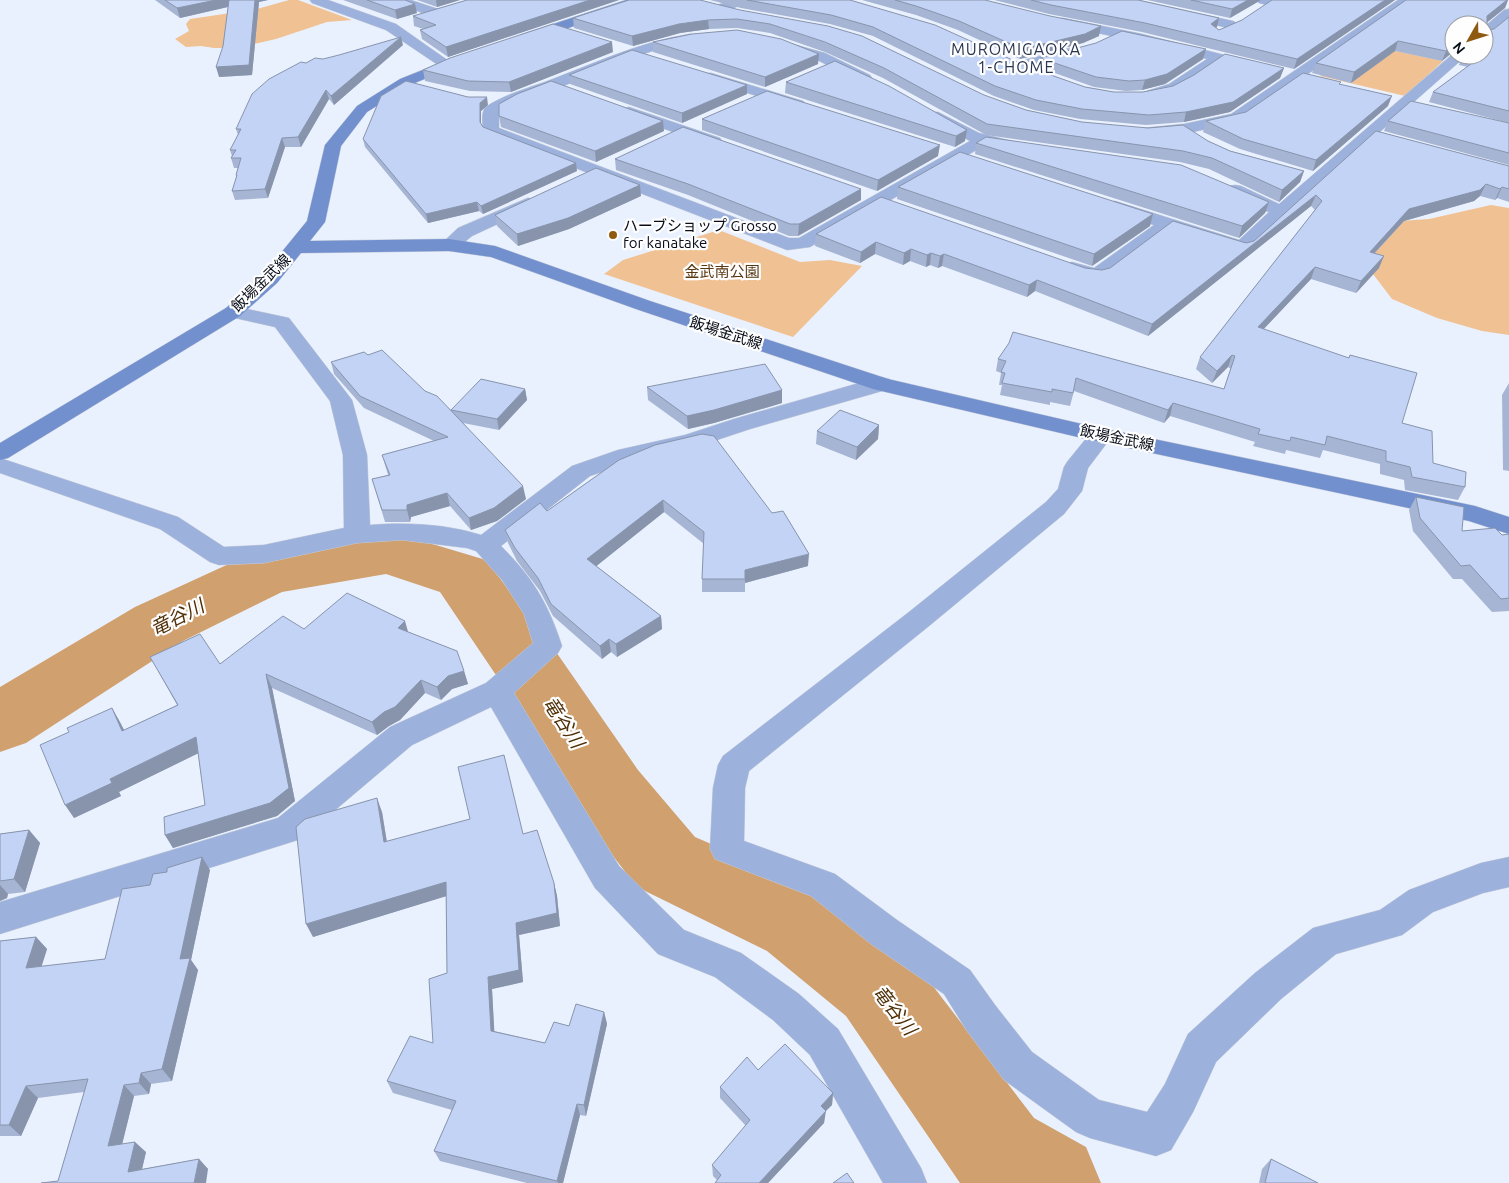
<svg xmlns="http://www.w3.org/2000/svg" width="1509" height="1183" viewBox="0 0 1509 1183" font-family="Ubuntu,'Noto Sans JP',sans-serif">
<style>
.green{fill:#f0c192}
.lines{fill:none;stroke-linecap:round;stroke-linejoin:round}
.river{fill:#d0a06f;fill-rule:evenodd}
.street-casing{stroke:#c6ccd9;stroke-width:1}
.secondary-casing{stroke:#c6ccd9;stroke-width:1}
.street{fill:#9cb1db;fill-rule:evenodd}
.secondary{fill:#7390ce;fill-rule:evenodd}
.wall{fill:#a7b5d4}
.shaded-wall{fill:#8894ac}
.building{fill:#c2d3f6;stroke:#8894ac}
.poi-dot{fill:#905910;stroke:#fefefe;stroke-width:2}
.labels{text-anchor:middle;stroke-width:4.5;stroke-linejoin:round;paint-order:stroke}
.far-poi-label{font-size:15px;fill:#070c17;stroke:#fefefe;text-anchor:start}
.far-park-label{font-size:15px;fill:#593812;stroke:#fefefe}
.far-street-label{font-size:15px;fill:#070c17;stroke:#fefefe}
.far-neighbourhood-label{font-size:16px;letter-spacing:1px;fill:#2a3651;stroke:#fefefe}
.water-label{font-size:19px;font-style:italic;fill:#4f2f06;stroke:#fefefe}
</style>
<rect width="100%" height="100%" fill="#eaf1fe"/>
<!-- green -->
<g class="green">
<polygon points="289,0 298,0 352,20 327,22 276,39 237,48 214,48 201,46 186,47 175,39 189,31 186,24 190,19 257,9"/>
<polygon points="1362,44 1443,61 1405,96 1320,76"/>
<polygon points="1491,205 1509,208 1509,335 1482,331 1437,318 1392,299 1373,274 1367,259 1386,222 1429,219"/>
<polygon points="719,230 800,262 830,260 862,266 793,337 604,274 623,260"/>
</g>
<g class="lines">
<!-- river -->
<polygon class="river" points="389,531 486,560 554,649 638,770 695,837 829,895 910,956 1034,1118 1086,1147 1101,1183 960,1183 846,1016 767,951 637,887 582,816 504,687 440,592 386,574 282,592 183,641 26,743 0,752 0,687 135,607 244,557 267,551"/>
<!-- street casing -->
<g class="street-casing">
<g id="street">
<polygon points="310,0 328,0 396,24 453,64 451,67 441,67 386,30 312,3"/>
<polygon points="393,0 411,0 441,10 442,13 441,16 431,16 395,3"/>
<polygon points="732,0 749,0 747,3 720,13 714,9 715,6"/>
<polygon points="1115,0 1138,0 1233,21 1240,25 1233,29 1121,4"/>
<polygon points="1257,0 1276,0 1277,2 1271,6 1259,3"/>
<polygon points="1398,0 1412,0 1242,121 1184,134 1144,134 1142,131 1144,128 1184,124 1231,114"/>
<polygon points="1509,9 1509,20 1489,37 1484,38 1484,27 1504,10"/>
<path d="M1063 18 1142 34 1260 64 1262 67 1260 70 1255 71 1221 62C1203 74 1169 103 1147 97L1145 94 1147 91 1169 84 1207 59 1141 42 1058 25 1056 22 1058 19Z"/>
<path d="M690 34 695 35 697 38 695 41 665 47 637 56 507 109 499 113V128L789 238H799L970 141 928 118 925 115 928 112H938L979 133 1024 144 1026 147 1024 150 1018 152 985 145 810 247 787 250 485 133C482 129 481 112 485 108 496 98 530 87 545 82 593 64 639 42 690 34Z"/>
<polygon points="782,41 825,53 870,75 872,78 870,81 860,81 815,59 777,48 775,45"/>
<polygon points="1074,47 1079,48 1081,51 1079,54 1018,70 1013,69 1011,66 1013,63"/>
<polygon points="1454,53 1454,55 1467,55 1322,183 1249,251 1242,253 1235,251 1170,230 1106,278 1090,280 1065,272 1062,268 1065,264 1072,262 1094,268 1154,225 1109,210 1106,206 1109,202 1115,201 1239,240 1269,212 1258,209 1229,194 1226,190 1229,186 1235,185 1241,186 1279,204"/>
<polygon points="711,73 803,101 806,104 803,107 798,109 706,80 704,77 706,74"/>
<polygon points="629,107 720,138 722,141 720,144 708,144 624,115 621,112 624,109"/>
<polygon points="528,198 534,199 537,203 534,207 472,236 456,249 449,251 442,249 440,245 458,228"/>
<path d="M233 306 289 318 352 400 367 455 370 525C406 522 446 524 481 535L572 466 618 450 685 435 734 419 873 379 881 377 889 379 892 384 889 389 750 429 699 446 634 461 590 476 501 546C533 578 548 603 562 646L558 653 514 693 619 866 684 930 741 953 799 994 838 1029 921 1168 927 1183H883L810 1055 773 1020 715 977 658 954 595 888 491 707 412 745 301 839 0 934V902L278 818 390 727 486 683 533 643 524 614 502 580 476 551 467 548 402 540 357 543 264 563 219 565 210 562 160 529 0 473V458L178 517 224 547 264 545 344 528 343 455 330 401 275 327 226 316 223 312 226 308Z"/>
<polygon points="1101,428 1109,430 1113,435 1088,468 1082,491 1064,514 929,626 749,771 745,788 744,841 835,874 897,920 970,970 995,1005 1032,1052 1099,1100 1147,1112 1165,1084 1188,1034 1255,973 1313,928 1380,910 1409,890 1481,863 1509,857 1509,887 1483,893 1433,912 1402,935 1336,954 1281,999 1216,1062 1193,1112 1171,1150 1156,1156 1090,1138 1076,1132 1004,1080 967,1031 944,994 871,944 811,896 715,859 710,849 713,788 718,765 723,756 909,612 1046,502 1058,489 1064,467 1067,462 1093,430"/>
</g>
</g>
<!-- secondary casing -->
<g class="secondary-casing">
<g id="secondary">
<polygon points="626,0 644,0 642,3 530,41 525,42 518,38 520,35"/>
<polygon points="458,56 463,57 465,60 463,63 410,85 367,112 341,146 325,222 310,241 449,239 495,246 650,301 888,379 1082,424 1475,506 1509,517 1509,534 1469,521 1082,438 873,389 636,309 491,257 449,251 301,253 277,283 240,316 8,458 0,460 0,443 226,308 263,275 307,221 325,145 357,106 400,79"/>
</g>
</g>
<!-- street -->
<use href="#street" class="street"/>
<!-- secondary -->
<use href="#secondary" class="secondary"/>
</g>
<!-- wall -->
<g class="wall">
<polygon points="155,0 268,0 259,2 252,75 219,77 228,7 180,18"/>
<polygon points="343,0 405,0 417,13 397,19"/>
<polygon points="417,0 460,0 437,7"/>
<polygon points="467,0 619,0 448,57 422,39 420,30 423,29 414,26 413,16"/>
<polygon points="700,0 1026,110 1082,122 1208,141 1230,151 1304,171 1300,182 1279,202 1209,169 1180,162 986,135 883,78 825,52 770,33 737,28 709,29 680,33 633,46 574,28 573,18"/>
<polygon points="710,0 850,0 1028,67 1085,87 1114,92 1143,92 1284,68 1280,78 1230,112 1184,122 1146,125 1080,119 1034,110 994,96 873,36 830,24 741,8"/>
<polygon points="862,0 985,0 1099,36 1083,43 1020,59 958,30 916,15"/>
<polygon points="994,0 1138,0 1217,27 1216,28 1219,30 1395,0 1294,69 1142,32 1049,14"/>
<polygon points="1147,0 1261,0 1230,18"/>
<polygon points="1406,0 1508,0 1505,8 1487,22 1487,30 1494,29 1509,17 1509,123 1429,102 1433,92 1468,67 1459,65 1463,55 1484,55 1454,25 1454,51 1442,61 1395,51 1351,83 1312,73 1316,63"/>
<polygon points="653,42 818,64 765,87 653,52"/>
<polygon points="403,45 334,105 329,99 301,147 285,147 268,198 235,200 232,191 236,178 236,175 238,168 234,168 231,158 232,156 230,150 238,135 236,129 306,63"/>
<polygon points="613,52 511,92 470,91 425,81 423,70"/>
<polygon points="1040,58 1203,59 1165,84 1142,90 1126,91 1094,87 1038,67"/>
<polygon points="835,61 965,141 955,147 785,93 786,82"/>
<polygon points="569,75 747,94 682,123 570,84"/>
<polygon points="1340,84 1388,106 1313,171 1240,149 1203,132 1206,121 1246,112"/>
<polygon points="488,105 481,111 481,124 483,127 577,171 483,214 479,211 428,223 365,147 363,139"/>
<polygon points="499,116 664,131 596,162 501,127"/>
<polygon points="702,119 938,156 877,191 702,130"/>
<polygon points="1388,121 1509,123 1509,165 1384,131"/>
<polygon points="1376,131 1509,166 1509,202 1497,198 1495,200 1480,196 1474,201 1404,221 1375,253 1379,268 1356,293 1311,279 1264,329 1402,423 1433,463 1465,487 1458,500 1405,490 1404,480 1380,474 1380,464 1323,450 1320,458 1286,450 1285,454 1253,446 1255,442 1170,416 1164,423 1074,391 1070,406 1050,402 1050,405 1000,395 1002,385 999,385 1001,373 996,371 998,359 1224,389 1231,369 1228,367 1212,383 1196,369 1200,357 1315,210 1311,206 1148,336 1035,291 1027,297 942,266 938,268 930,265 926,267 910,261 903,265 875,254 860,263 815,246 816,234 1102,270 1246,243 1254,241"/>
<polygon points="976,143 1269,202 1265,213 1239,238 975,154"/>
<polygon points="615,159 861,189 861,200 798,236 789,236 688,195 616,170"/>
<polygon points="898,187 1153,214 1150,226 1092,266 897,199"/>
<polygon points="641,196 569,229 518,246 497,226 495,215"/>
<polygon points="331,362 425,391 451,410 525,389 527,400 499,430 463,423 526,499 497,521 471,530 450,506 411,517 410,522 385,522 372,479 388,475 382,455 434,441 364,408 334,374"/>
<polygon points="1509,383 1509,471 1503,470 1502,395"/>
<polygon points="647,387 782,390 782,403 714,423 688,429 648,400"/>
<polygon points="879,425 878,439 856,460 816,444 817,431"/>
<polygon points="619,460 808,566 745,583 745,592 702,592 702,579 704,544 664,512 596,566 661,616 662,629 617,657 611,652 602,659 553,616 540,591 517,561 508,543 505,530 547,511"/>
<polygon points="1416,497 1462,531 1502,535 1509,534 1509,611 1492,612 1462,579 1453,579 1413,531 1409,510"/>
<polygon points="304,629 408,632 464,671 468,684 452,689 441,700 425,693 400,720 389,726 377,735 272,688 295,801 277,816 173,848 165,835 205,805 198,753 119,792 121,796 74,818 112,708 124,730 177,705 158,671 220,664"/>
<polygon points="382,812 387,842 523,834 554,883 557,896 560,926 519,935 523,982 492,989 494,1031 545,1043 569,1026 604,1012 607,1024 586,1116 580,1115 563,1183 527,1183 440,1161 434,1151 452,1110 393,1093 387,1081 433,1043 447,973 446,896 313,937"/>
<polygon points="29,830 40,843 25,892 8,894 7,898 0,901 0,834"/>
<polygon points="210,870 191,960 198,970 172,1081 151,1084 149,1094 134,1096 122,1144 146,1152 142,1169 199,1159 208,1169 58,1181 84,1092 38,1098 21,1136 0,1136 0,941 36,937 47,949 41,967 105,959 150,885 167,872"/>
<polygon points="758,1070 833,1093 832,1105 825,1111 824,1123 768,1183 715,1183 717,1180 713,1176 712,1165 746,1126 720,1098 720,1087"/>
<polygon points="1271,1159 1318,1183 1259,1183 1262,1169"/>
</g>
<!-- shaded-wall -->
<g class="shaded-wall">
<polygon points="216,0 230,0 232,6 180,18 177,8"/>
<polygon points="255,0 268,0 259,2 252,75 219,77 216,67"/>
<polygon points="436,0 460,0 437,7"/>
<polygon points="590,0 619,0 448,57 446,47"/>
<polygon points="1248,0 1261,0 1230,18 1232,9"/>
<polygon points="1385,0 1395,0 1294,69 1297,59"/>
<polygon points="1507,0 1508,0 1505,8 1484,25 1487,16"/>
<polygon points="415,4 417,13 397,19 395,10"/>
<polygon points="1219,18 1217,27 1208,33 1211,24"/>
<polygon points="708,20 709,29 680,33 633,46 632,36 679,24"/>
<polygon points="1101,26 1099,36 1083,43 1020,59 1022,49"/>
<polygon points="401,37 403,45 334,105 331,96"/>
<polygon points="1398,41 1395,51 1351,83 1354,72"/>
<polygon points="612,42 613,52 511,92 509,82"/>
<polygon points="1454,45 1454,51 1442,61 1446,51"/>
<polygon points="1206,49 1203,59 1165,84 1142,90 1145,80"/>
<polygon points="819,54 818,64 765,87 765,77"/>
<polygon points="1284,68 1280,78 1230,112 1184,122 1186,112"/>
<polygon points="747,85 747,94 682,123 682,113"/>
<polygon points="326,90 329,99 301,147 298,137"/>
<polygon points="1392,96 1388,106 1313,171 1316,160"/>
<polygon points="487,97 488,105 481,111 481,130 480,122 480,103"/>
<polygon points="663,121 664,131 596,162 595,151"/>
<polygon points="967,130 965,141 955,147 956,136"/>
<polygon points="282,138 285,147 268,198 265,189"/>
<polygon points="940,145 938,156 877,191 878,180"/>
<polygon points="576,163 577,171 483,214 481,206"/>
<polygon points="1304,171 1300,182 1279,202 1282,190"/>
<polygon points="1486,184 1480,196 1474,201 1404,221 1365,263 1370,252 1409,209"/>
<polygon points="640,185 641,196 569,229 518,246 517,234"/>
<polygon points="1502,187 1497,198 1495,200 1500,189"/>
<polygon points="861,189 861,200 798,236 799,224"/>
<polygon points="1316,195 1311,206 1148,336 1152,324"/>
<polygon points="477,202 479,211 428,223 426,214"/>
<polygon points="1269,202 1265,213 1239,238 1242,226"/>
<polygon points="1153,214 1150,226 1092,266 1094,254"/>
<polygon points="876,242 875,254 860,263 861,252"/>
<polygon points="911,249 910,261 903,265 904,253"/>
<polygon points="931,253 930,265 926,267 927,255"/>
<polygon points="944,254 942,266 938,268 940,256"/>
<polygon points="1384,256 1379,268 1356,293 1361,281"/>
<polygon points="1315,267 1311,279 1254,339 1258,327"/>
<polygon points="1037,280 1035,291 1027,297 1029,285"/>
<polygon points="1232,355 1228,367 1212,383 1217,371"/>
<polygon points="525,389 527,400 499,430 497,419"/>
<polygon points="782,390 782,403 714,423 688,429 687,416"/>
<polygon points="1173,403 1170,416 1164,423 1168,410"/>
<polygon points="879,425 878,439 856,460 857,447"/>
<polygon points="523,486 526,499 497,521 471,530 469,518"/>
<polygon points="447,493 450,506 411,517 410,522 407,510 407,505"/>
<polygon points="663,500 664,512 589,572 587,559"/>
<polygon points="809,554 808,566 745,583 745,570"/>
<polygon points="661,616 662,629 617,657 616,644"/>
<polygon points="405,621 409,635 398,628"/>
<polygon points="609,639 611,652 602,659 600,646"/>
<polygon points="464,671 468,684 452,689 441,700 437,687 448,676"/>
<polygon points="266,674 272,688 295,801 277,816 173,848 165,835 270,803"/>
<polygon points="421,680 425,693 400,720 389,726 377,735 372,722"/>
<polygon points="112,708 120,722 131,744 122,731"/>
<polygon points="196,737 203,751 119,792 121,796 74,818 65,805 110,779"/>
<polygon points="377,798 382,812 389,856 384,842"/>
<polygon points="29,830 40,843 25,892 14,879"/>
<polygon points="202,857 210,870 191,960 198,970 172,1081 162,1069 180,959"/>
<polygon points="446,882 450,895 313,937 306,924"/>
<polygon points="554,883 557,896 560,926 519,935 523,982 492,989 495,1043 491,1031 488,977 516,923"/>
<polygon points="0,885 8,894 7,898 0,901"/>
<polygon points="36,937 47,949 37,981 26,968"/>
<polygon points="604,1012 607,1024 586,1116 584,1105"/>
<polygon points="141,1073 151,1084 149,1094 139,1083"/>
<polygon points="124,1085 134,1096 119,1157 108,1146"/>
<polygon points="26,1086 38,1098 21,1136 9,1125"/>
<polygon points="833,1093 832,1105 820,1117 821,1106"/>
<polygon points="577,1104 580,1115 563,1183 558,1183 557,1181"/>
<polygon points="826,1111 824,1123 768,1183 759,1183"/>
<polygon points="135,1142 146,1152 139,1182 128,1172"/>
<polygon points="199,1159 208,1169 206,1183 194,1183"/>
</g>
<!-- building -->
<g class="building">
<polygon points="165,0 216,0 177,8"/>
<polygon points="229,0 255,0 249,65 216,67 223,46"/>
<polygon points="367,0 405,0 415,4 395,10"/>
<polygon points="467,0 590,0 446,47 420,30 436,25 413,16"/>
<polygon points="629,0 700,0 740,10 828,26 862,36 984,95 1026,110 1082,122 1148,128 1183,125 1208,141 1230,151 1304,171 1282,190 1212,158 1183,151 987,124 884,68 825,42 770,24 737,19 708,20 679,24 632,36 573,18"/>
<polygon points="747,0 850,0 935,25 1028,67 1085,87 1114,92 1143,92 1173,86 1194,75 1225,54 1284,68 1233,102 1186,112 1149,115 1082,109 1036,100 995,86 873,27 831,15"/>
<polygon points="895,0 985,0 1050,16 1101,26 1085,34 1022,49 959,21 916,6"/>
<polygon points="1031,0 1138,0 1219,18 1211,24 1219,30 1242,20 1272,0 1385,0 1297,59 1145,23 1051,5"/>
<polygon points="1191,0 1248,0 1232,9"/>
<polygon points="1406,0 1507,0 1487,16 1487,30 1494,29 1509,17 1509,111 1433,92 1479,58 1463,55 1484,55 1484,25 1454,25 1454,45 1446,51 1398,41 1354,72 1316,63"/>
<polygon points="553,24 612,42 509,82 468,81 423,70 450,58"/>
<polygon points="737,30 781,39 819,54 765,77 653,42 692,34"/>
<polygon points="1122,31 1206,49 1167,74 1145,80 1129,81 1096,77 1040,58 1096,43"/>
<polygon points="401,37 331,96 326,90 298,137 282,138 265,189 232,191 237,175 236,175 241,158 231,158 236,150 230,150 241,129 236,129 252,94 269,79 301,62 306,63 315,58 323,59 339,55"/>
<polygon points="632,50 747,85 682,113 569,75"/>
<polygon points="835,61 889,86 967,130 956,136 786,82"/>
<polygon points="1303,73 1341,82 1339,84 1392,96 1316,160 1243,139 1206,121 1246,112"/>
<polygon points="406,81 468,97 487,97 480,103 480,122 483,127 576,163 481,206 477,202 426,214 363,139 381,96"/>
<polygon points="551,81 663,121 595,151 499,116 499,104 517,94"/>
<polygon points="767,91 940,145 878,180 702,119"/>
<polygon points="1411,101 1509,123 1509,153 1388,121"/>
<polygon points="683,127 861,189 799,224 790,224 688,184 615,159"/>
<polygon points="1376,131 1509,166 1509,189 1502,187 1500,189 1486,184 1480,190 1409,209 1370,252 1384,256 1361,281 1315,267 1258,327 1349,358 1350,355 1417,373 1402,423 1432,431 1433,463 1466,472 1465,487 1412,477 1410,467 1386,461 1386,451 1327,436 1325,445 1291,437 1290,441 1258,434 1260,429 1173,403 1168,410 1076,378 1073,393 1052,389 1052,392 1002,383 1005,373 1001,372 1006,361 998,359 1009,343 1013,332 1224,389 1235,356 1232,355 1217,371 1200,357 1322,201 1316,195 1152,324 1037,280 1029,285 944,254 940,256 931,253 927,255 911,249 904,253 876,242 861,252 816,234 881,197 1085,268 1102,270 1110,268 1173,221 1246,243 1254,241"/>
<polygon points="986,137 1181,165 1269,202 1242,226 976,143"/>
<polygon points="960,152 1153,214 1094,254 898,187"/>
<polygon points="596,168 640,185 568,218 517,234 495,215"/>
<polygon points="382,350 425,391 437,396 523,486 494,508 469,518 447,493 407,505 407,510 382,510 372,479 390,475 382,455 448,437 360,396 331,362 364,352 368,355"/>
<polygon points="765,364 782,390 714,410 687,416 647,387"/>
<polygon points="481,379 525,389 497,419 451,410"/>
<polygon points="840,410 879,425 857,447 817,431"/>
<polygon points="702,434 714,436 772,513 783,511 809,554 745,570 745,579 702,579 704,532 663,500 587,559 661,616 616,644 609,639 600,646 551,604 538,578 515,548 505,530 540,503 547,511 619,460 655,445"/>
<polygon points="1416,497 1464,507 1462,531 1495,528 1502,535 1509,534 1509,598 1501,599 1470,565 1461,566 1420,518"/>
<polygon points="347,593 405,621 398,628 457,651 464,671 448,676 437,687 421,680 395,707 384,712 372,722 266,674 289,788 270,803 165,835 164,817 205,805 196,737 110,779 112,783 65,805 40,745 69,732 67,728 112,708 122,731 178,705 150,657 200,634 220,664 283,616 304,629"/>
<polygon points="504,755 523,834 537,830 554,883 557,913 516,923 519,970 488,977 491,1031 545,1043 554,1022 569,1026 576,1004 604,1012 584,1105 577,1104 557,1181 434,1151 456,1101 387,1081 410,1036 433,1043 429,979 447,973 446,882 306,924 296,827 305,819 377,798 384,842 470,819 458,767"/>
<polygon points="29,830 14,879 0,881 0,834"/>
<polygon points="202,857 180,959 190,958 162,1069 141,1073 139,1083 124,1085 108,1146 135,1142 128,1172 199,1159 194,1183 41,1183 58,1181 88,1079 26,1086 9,1125 0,1125 0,941 36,937 26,968 105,959 122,889 150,885 153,874 167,872 167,868"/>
<polygon points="785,1044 833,1093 821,1106 826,1111 759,1183 715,1183 721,1175 712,1165 750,1120 720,1087 747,1057 758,1070"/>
<polygon points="1271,1159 1318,1183 1265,1183"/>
<polygon points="847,1173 854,1183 833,1183"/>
</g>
<!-- markers -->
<circle class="poi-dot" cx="613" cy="235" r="5"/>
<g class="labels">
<!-- far-poi labels -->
<g class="far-poi-label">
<text x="623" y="231">ハーブショップ Grosso<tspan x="623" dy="17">for kanatake</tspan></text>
</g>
<!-- far-park labels -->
<g class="far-park-label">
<text x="722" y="277">金武南公園</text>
</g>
<!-- far-street labels -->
<g class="far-street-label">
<text transform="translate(261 283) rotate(-44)" y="5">飯場金武線</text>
<text transform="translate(726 333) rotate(18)" y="5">飯場金武線</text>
<text transform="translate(1117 438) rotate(12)" y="5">飯場金武線</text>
</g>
<!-- far-neighbourhood labels -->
<g class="far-neighbourhood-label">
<text x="1016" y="55">MUROMIGAOKA<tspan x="1016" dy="18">1-CHOME</tspan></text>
</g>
<!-- water labels -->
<g class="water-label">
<text transform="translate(177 617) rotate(-27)" y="7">竜谷川</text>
<text transform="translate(564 722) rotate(57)" y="7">竜谷川</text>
<text transform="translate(895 1010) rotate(52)" y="7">竜谷川</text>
</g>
</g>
<!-- north arrow -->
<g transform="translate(1469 40) rotate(231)"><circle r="24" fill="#fefefe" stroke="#9b9da2"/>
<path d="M0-4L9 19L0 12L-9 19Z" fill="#905910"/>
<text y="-8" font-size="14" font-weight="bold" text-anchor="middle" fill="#070c17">N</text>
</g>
</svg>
